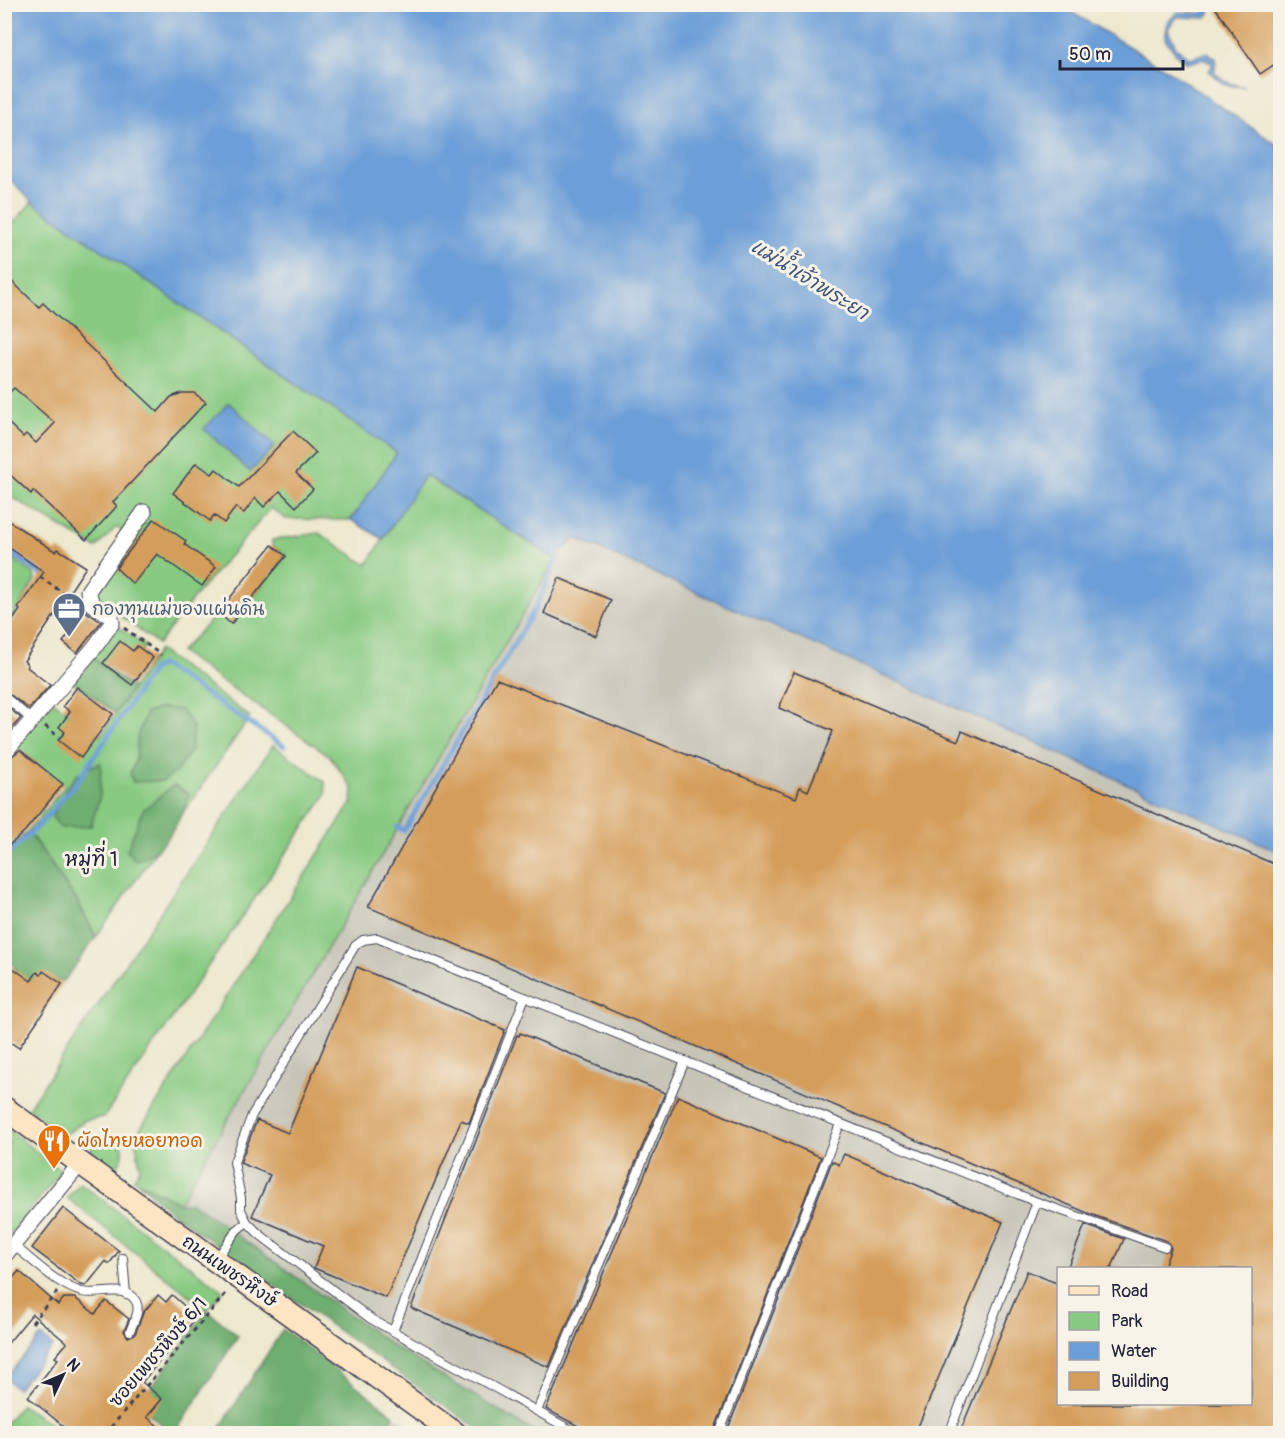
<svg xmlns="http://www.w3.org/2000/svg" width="1285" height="1438" viewBox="0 0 1285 1438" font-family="Pangolin,'Playpen Sans Thai',sans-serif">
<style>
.industrial{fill:#c6c5b8;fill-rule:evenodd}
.green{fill:#88ca82;stroke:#55765e;stroke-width:1.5}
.forest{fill:#6eae70;stroke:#486856;stroke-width:1.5}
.water{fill:#6c9ed7;stroke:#476089;stroke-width:1.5}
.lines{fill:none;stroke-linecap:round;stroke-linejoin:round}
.stream{stroke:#6c9ed7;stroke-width:5}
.building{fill:#d49d5a}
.lane-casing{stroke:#404051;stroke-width:10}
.street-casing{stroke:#404051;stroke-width:17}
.secondary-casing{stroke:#404051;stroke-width:25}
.path{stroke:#404051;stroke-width:3;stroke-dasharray:4.5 4.5;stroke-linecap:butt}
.lane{stroke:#fff;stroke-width:8}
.street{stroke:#fff;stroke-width:15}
.secondary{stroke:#fde5c4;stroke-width:22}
.labels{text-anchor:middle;stroke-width:6;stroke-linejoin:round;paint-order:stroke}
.service-label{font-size:18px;fill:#4e5e75;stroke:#f7f3e8;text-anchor:start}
.food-label{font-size:18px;fill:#c56008;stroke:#f7f3e8;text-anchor:start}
.street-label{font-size:18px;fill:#22223b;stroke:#f7f3e8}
.water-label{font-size:20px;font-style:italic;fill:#405479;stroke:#f7f3e8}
.neighbourhood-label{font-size:20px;fill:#22223b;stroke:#f7f3e8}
</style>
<rect width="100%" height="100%" fill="#f7f3e8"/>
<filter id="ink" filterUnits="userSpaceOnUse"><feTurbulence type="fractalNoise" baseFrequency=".0167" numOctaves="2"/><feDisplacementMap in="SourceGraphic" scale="12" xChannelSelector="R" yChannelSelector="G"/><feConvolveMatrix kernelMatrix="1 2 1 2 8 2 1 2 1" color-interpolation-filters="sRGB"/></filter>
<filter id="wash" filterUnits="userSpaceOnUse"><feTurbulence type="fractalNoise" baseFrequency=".008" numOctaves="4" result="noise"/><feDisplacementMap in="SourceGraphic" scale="24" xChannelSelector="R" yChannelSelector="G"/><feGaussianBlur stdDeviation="1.35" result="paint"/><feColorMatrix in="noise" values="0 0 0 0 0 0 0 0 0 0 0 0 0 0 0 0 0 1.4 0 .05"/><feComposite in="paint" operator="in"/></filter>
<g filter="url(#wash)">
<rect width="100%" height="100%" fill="#ede8ce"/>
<!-- industrial -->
<g class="industrial">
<path d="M575 537 1280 852V1433H502L179 1203 555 559ZM1058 1268H1250V1404H1058Z"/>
<polygon points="394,1415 422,1433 382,1434"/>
</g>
<!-- green -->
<g class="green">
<polygon points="32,202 397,453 351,520 286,519 271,508 200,590 158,644 95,597 94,593 131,539 147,549 116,527 96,548 5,493 5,232"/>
<polygon points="424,475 555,559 179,1203 134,1179 140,1168 135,1137 352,802 353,789 330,756 180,652 218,613 232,623 286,556 272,545 272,540 319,533 367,565"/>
<polygon points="5,553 34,574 35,580 5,629"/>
<polygon points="116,625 145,646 137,657 123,646 105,667 90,656"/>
<polygon points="159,650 250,717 96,937 77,901 28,831 65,786 15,746 53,701 100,736"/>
<polygon points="273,745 325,782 326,795 104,1117 85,1120 65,1135 28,1108"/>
<polygon points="5,1127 62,1171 5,1240 4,1151 9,1143 5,1140"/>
<path d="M111 1136C128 1143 126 1158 114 1169L90 1152 95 1140Z"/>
<polygon points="80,1183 223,1291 207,1310 67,1198"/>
<polygon points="21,1405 65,1433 5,1433 5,1424"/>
</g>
<!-- forest -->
<g class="forest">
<polygon points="90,656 133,688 115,713 70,680"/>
<polygon points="161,708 181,710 193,726 191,750 177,771 163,781 133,782 130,774 136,759 137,737 146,713"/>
<path d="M101 763 100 796 91 826 61 828 52 817C65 790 71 771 101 763Z"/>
<path d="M174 785 189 794C181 820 163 856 134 860L127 851 143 810Z"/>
<polygon points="28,831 77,901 96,937 64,981 23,981 7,956 4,947 4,853"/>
<polygon points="137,1181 179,1203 192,1203 396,1348 536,1433 484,1433 174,1215"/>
<polygon points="207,1310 238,1336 175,1433 172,1433 148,1413 150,1389"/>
<polygon points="283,1329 394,1415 382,1433 217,1433"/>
</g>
<!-- water -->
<g class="water">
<polygon points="4,5 1060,5 1161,66 1280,147 1280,852 575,538 555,559 425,475 383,539 351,520 397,453 32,202 5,174"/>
<polygon points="1207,5 1209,5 1209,14 1206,18 1177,17 1168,29 1176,47 1189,58 1208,53 1216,58 1215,73 1227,82 1245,87 1225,85 1209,71 1212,66 1211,62 1204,59 1188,63 1179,58 1165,39 1167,22 1178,12 1203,13"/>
<polygon points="229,403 275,446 250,472 204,429"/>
<polygon points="41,1336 53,1346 17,1389 5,1378"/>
</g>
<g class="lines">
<!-- stream -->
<g class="stream">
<polyline points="4,548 47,578"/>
<polyline points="64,591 90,610"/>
<polyline points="397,827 404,831 536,607 560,550"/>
<polyline points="4,858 41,823 79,779 153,669 162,665 284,746"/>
</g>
</g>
<g id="blocks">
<!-- building -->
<g class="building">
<polygon points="1213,4 1281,4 1281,60 1260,74"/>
<polygon points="4,274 39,307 43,303 158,412 171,397 182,393 194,393 206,402 113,502 117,506 86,540 33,491 31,494 4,469 4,419 23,437 26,434 36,443 55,423 14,388 4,398"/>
<polygon points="293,431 316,453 296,473 313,489 296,507 280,491 264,507 255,498 244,513 236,507 224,523 214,515 210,521 173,493 196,463 212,474 216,469 239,487"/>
<polygon points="4,518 56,552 58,549 86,567 24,661 28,665 27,667 50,685 29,709 4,690 4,632 20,610 18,608 44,572 4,544"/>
<polygon points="154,519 186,541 184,544 216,567 202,586 157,554 133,584 116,568"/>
<polygon points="272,545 286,556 231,624 218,613"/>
<polygon points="559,578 611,600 596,636 544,613"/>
<polygon points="85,611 101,622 77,653 63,642"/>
<polygon points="120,641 133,651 137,646 153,658 132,685 103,663"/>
<polygon points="794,672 958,741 962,731 1281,867 1281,1434 959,1434 1027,1271 1059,1284 1059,1404 1251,1404 1251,1269 1163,1269 1171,1248 1167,1241 1090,1214 368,907 497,679 796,798 800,787 808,791 833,731 779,708"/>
<polygon points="77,687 113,714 81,758 58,740 65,732 59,727 70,712 63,706"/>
<polygon points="5,705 21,718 4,737 4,706"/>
<polygon points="20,750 63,784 25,831 4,850 4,762"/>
<polygon points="10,966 31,981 37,972 41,975 43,971 62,984 19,1048 4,1038 4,974"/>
<polygon points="357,967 505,1030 469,1123 461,1120 386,1298 314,1268 323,1246 252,1216 270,1175 240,1163 257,1120 288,1133"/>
<polygon points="520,1033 665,1093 549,1367 411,1308 517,1035 519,1036"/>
<polygon points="678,1096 821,1157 713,1434 593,1434 546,1409"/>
<polygon points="844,1154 1003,1222 915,1434 726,1434 832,1161 839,1165"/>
<polygon points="63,1208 119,1251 109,1264 106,1261 86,1286 81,1285 32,1248"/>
<polygon points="1085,1225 1124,1239 1111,1269 1067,1269"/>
<polygon points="19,1271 58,1305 64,1298 75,1298 95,1314 106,1301 129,1319 124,1331 128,1337 135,1334 143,1313 158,1295 166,1302 172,1295 197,1317 142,1382 162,1399 147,1417 167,1434 73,1434 28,1397 58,1359 55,1357 67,1343 32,1314 4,1348 4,1288"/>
</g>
</g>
</g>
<g filter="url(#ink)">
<use href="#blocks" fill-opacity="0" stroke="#404051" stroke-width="1.5"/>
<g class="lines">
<!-- lane casing -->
<g class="lane-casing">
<g id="lane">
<polyline points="4,696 32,720"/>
<polyline points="1037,1202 1165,1247"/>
<path d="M13 1245C34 1261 57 1285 82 1292 98 1296 124 1284 135 1300 142 1309 133 1323 130 1331"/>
<polyline points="123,1258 126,1294"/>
<polyline points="216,1259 237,1230 247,1222"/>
<polyline points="393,1331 525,997"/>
<polyline points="537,1411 685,1061"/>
<polyline points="578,1434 371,1319 259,1234 247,1222 241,1210 241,1198 234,1162 252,1115 355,946 363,940 377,938 1037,1202 949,1434"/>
<polyline points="719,1434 840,1124"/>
</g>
</g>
<!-- street casing -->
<g class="street-casing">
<g id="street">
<polyline points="4,753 94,648 112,623 111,616 92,604 88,591 144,512"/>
<polyline points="4,1256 80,1164"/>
</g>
</g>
<!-- secondary casing -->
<g class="secondary-casing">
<polyline id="secondary" points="4,1108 456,1434"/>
</g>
<!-- path -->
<g class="path">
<polyline points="40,577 76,602"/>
<polyline points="124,628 161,655"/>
<polyline points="45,726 60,738"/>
<polyline points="32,1323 57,1292"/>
<polyline points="105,1434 228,1291"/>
</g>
<!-- lane -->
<use href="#lane" class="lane"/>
<!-- street -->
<use href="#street" class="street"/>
<!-- secondary -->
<use href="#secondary" class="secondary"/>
</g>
</g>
<!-- icons -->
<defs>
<g id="office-pin" transform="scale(1.725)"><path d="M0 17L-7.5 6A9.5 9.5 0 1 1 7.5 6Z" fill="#5c6f8a" stroke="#f7f3e8"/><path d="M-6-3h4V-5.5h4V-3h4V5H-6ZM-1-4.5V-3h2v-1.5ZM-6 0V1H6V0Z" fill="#fff"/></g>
<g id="restaurant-pin" transform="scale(1.725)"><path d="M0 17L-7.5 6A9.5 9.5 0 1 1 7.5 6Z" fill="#e8710a" stroke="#f7f3e8"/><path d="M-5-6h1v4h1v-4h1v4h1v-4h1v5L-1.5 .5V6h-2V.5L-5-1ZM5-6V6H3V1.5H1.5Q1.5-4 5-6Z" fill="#fff"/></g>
</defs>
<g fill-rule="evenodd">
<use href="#office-pin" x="69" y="609"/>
<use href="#restaurant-pin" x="54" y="1141"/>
</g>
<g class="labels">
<!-- service labels -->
<g class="service-label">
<text x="92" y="615">กองทุนแม่ของแผ่นดิน</text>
</g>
<!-- food labels -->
<g class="food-label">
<text x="77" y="1147">ผัดไทยหอยทอด</text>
</g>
<!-- street labels -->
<g class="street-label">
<text transform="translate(230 1271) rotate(35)" y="6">ถนนเพชรหึงษ์</text>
<text transform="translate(158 1352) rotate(-49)" y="6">ซอยเพชรหึงษ์ 6/1</text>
</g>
<!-- water labels -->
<g class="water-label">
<text transform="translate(810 279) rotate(32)" y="7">แม่น้ำเจ้าพระยา</text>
</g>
<!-- neighbourhood labels -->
<g class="neighbourhood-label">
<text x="91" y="866">หมู่ที่ 1</text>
</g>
</g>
<!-- margin -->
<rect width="1285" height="1438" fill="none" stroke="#f7f3e8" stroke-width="24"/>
<!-- legend -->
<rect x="1057" y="1267" width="195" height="138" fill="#f7f3e8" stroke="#a29fa3" stroke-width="1.5"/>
<rect x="1069" y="1286" width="30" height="9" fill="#fde5c4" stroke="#a29fa3" stroke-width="1.5"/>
<text x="1111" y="1297" font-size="18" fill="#22223b">Road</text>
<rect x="1069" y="1312" width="30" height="18" fill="#88ca82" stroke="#a29fa3" stroke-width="1.5"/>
<text x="1111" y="1327" font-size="18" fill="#22223b">Park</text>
<rect x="1069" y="1342" width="30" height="18" fill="#6c9ed7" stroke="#a29fa3" stroke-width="1.5"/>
<text x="1111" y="1357" font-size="18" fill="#22223b">Water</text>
<rect x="1069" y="1372" width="30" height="18" fill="#d49d5a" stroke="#a29fa3" stroke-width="1.5"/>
<text x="1111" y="1387" font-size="18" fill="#22223b">Building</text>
<!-- north arrow -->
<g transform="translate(63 1375) rotate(46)" stroke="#f7f3e8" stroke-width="4.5" paint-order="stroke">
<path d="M0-4.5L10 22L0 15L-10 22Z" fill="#22223b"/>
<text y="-9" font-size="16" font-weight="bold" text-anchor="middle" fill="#22223b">N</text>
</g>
<!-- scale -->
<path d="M1060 60v9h123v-9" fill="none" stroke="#22223b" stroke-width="3"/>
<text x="1069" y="60" font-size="18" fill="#22223b" stroke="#f7f3e8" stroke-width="4.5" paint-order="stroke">50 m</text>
</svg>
